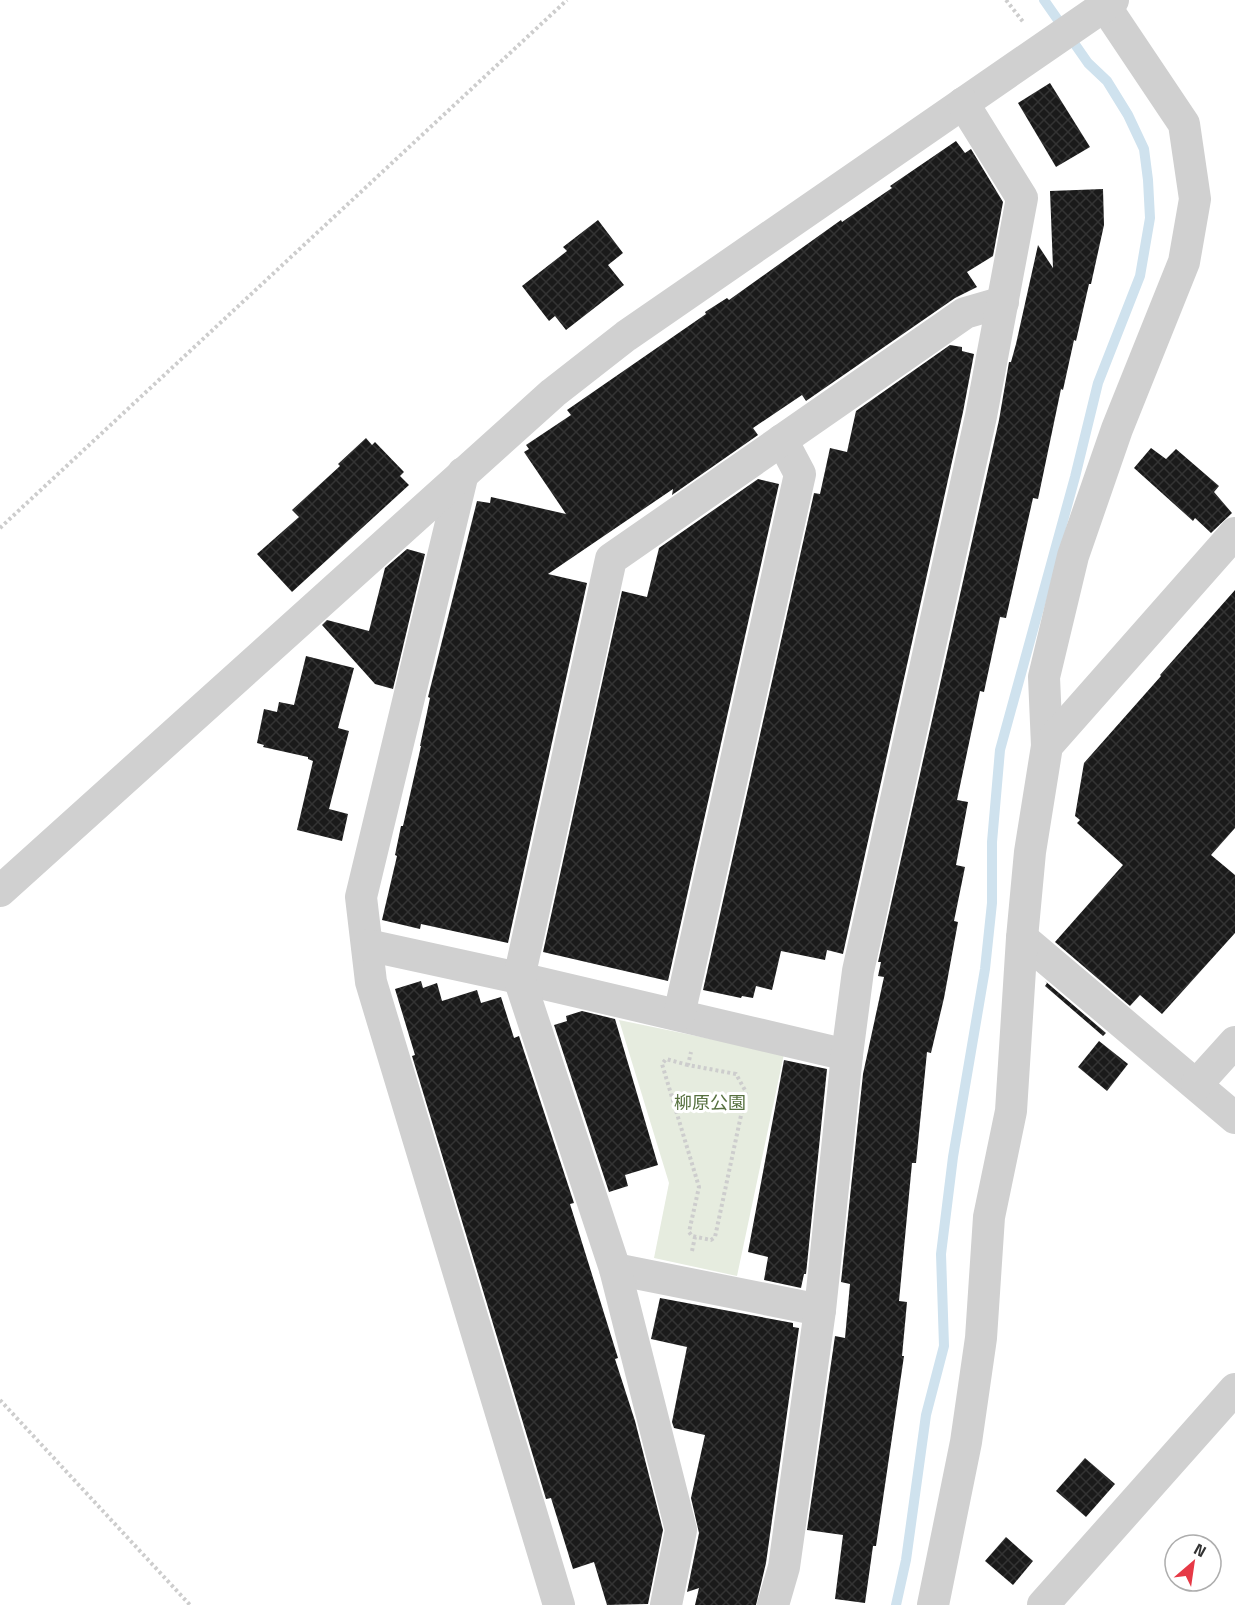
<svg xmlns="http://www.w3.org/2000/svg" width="1235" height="1605" viewBox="0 0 1235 1605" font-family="'Titillium Web','Noto Sans JP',sans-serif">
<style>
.park{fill:#e6ecdf}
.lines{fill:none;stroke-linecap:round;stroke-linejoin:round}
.stream{stroke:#cfe2ee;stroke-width:10}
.building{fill:url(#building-cross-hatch)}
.path{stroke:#cdcdcd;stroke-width:4;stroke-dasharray:3 3;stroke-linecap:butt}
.minor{stroke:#d0d0d0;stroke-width:32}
.labels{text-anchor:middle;stroke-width:6;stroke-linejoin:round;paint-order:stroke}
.park-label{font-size:18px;fill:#56703f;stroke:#fff}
</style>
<defs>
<pattern id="building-cross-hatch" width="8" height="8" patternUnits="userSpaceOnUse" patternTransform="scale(1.5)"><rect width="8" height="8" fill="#1a1a1a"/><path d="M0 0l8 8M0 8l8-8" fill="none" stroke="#333"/></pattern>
</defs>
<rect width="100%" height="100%" fill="#fff"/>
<!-- park -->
<polygon class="park" points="619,1020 784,1054 737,1276 654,1258 669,1183"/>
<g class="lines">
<!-- stream -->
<polyline class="stream" points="896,1605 906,1560 926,1415 944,1346 941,1254 953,1157 985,969 992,903 992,842 1000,750 1075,477 1098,383 1140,276 1150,218 1148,180 1144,149 1128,115 1107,81 1088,63 1044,0"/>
</g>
<!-- building -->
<g class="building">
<polygon points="1050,83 1090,147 1056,167 1018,103"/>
<polygon points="956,141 965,153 971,149 1003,202 993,256 967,272 977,287 955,298 806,401 802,395 753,428 758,435 672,495 673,489 548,574 587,583 508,943 421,924 420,929 382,920 397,856 395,855 401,826 403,826 421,746 420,746 430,698 428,697 477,501 490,503 491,497 566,514 524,452 529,449 526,445 571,415 567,410 706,314 705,312 727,298 729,300 841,220 842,222 892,188 890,186"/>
<polygon points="1103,189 1104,225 1091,284 1089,284 1076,341 1074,340 1063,390 1061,389 1038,499 1033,498 1006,618 1000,617 984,692 980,691 957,800 968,802 956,865 965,867 954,921 958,922 944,998 931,1053 927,1052 916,1163 912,1163 899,1301 907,1302 902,1356 904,1356 876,1546 873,1546 865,1603 835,1599 843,1535 807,1530 835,1336 845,1338 850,1284 841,1282 863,1074 884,977 878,976 881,962 878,962 999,420 1009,362 1011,362 1016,344 1038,245 1053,268 1050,191"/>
<polygon points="598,220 623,253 608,265 624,285 566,330 555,316 549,321 522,286 567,251 563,247"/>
<polygon points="950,345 962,347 962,351 974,354 963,412 843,954 827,950 825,960 781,951 772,990 756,986 753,998 742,996 741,998 703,990 814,493 820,494 830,448 847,452 856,411"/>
<polygon points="366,438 372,445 375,442 404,472 400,476 409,485 292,592 257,554 299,517 292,510 340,466 338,464"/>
<polygon points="1151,448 1166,459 1176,449 1219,486 1214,492 1232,513 1211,533 1195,518 1193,521 1134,468"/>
<polygon points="758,479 779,484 668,981 543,952 622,591 647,597 659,548"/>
<polygon points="407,549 425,554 393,689 375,684 322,625 327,620 369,631 385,568"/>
<polygon points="1235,590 1235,828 1211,855 1235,875 1235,933 1162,1014 1140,995 1130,1006 1055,942 1123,865 1077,823 1080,820 1075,816 1084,763 1161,676 1160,675"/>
<polygon points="306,656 354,668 338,728 349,731 329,809 348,814 342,841 297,830 313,761 308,759 308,757 263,747 264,745 257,743 264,709 277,712 279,702 294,705"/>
<polygon points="421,981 423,988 437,983 442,1001 477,990 481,1003 501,997 514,1038 519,1036 574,1203 570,1204 618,1358 615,1359 635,1421 663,1530 648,1604 607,1605 594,1562 573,1569 551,1498 546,1499 412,1056 415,1055 395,989"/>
<polygon points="1045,981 1106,1033 1103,1036 1045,986 1047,983"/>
<polygon points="582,1011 615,1019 658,1165 625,1175 628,1186 609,1192 554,1025 567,1021 566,1016"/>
<polygon points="1099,1041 1128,1064 1107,1091 1078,1067"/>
<polygon points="784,1060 827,1069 806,1274 804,1274 801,1288 764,1280 768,1257 748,1252"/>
<polygon points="660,1298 793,1323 793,1327 799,1328 766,1563 756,1605 695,1605 699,1588 687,1592 699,1533 691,1498 705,1435 674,1428 672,1422 687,1347 651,1339"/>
<polygon points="1085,1458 1115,1484 1086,1517 1056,1491"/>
<polygon points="1006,1537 1033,1561 1013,1585 985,1561"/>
</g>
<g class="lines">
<!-- path -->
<g class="path">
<polyline points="1006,0 1024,23"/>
<polyline points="0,528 567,0"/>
<polyline points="688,1065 666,1059 662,1064 699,1187 689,1232 692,1236 711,1240 715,1237 746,1092 736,1074 688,1065 691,1052"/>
<polyline points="692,1251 695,1237"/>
<polyline points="0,1400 190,1605"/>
</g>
<!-- minor -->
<g class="minor">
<polyline points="463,473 361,897 371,982 559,1605"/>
<polyline points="1047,746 1044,677 1073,556 1117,429 1184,262 1195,199 1184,124 1105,6"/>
<polyline points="0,891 553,393 626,336 1113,0"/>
<polyline points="1022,938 1235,1118"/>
<polyline points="367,945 519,978 847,1055"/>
<polyline points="679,1015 800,474 782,440"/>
<polyline points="1197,1084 1235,1042"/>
<polyline points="615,1269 820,1310"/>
<polyline points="666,1605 681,1530 615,1269 519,978 611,559 965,313 1003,302"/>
<polyline points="773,1605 784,1567 820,1310 847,1055 858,971 981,416 1022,198 963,103"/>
<polyline points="933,1605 966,1442 981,1338 989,1217 1011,1111 1022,938 1030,852 1047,746 1235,533"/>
<polyline points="1043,1605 1235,1389"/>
</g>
</g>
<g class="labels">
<!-- park labels -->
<g class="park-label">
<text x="710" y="1109">柳原公園</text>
</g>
</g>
<!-- north arrow -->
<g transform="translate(1193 1563) rotate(29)"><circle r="28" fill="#ffffff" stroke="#adadad" stroke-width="1.5"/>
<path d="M0-4.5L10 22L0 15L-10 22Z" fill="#e63946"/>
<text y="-9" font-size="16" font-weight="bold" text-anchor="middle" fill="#333333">N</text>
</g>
</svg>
